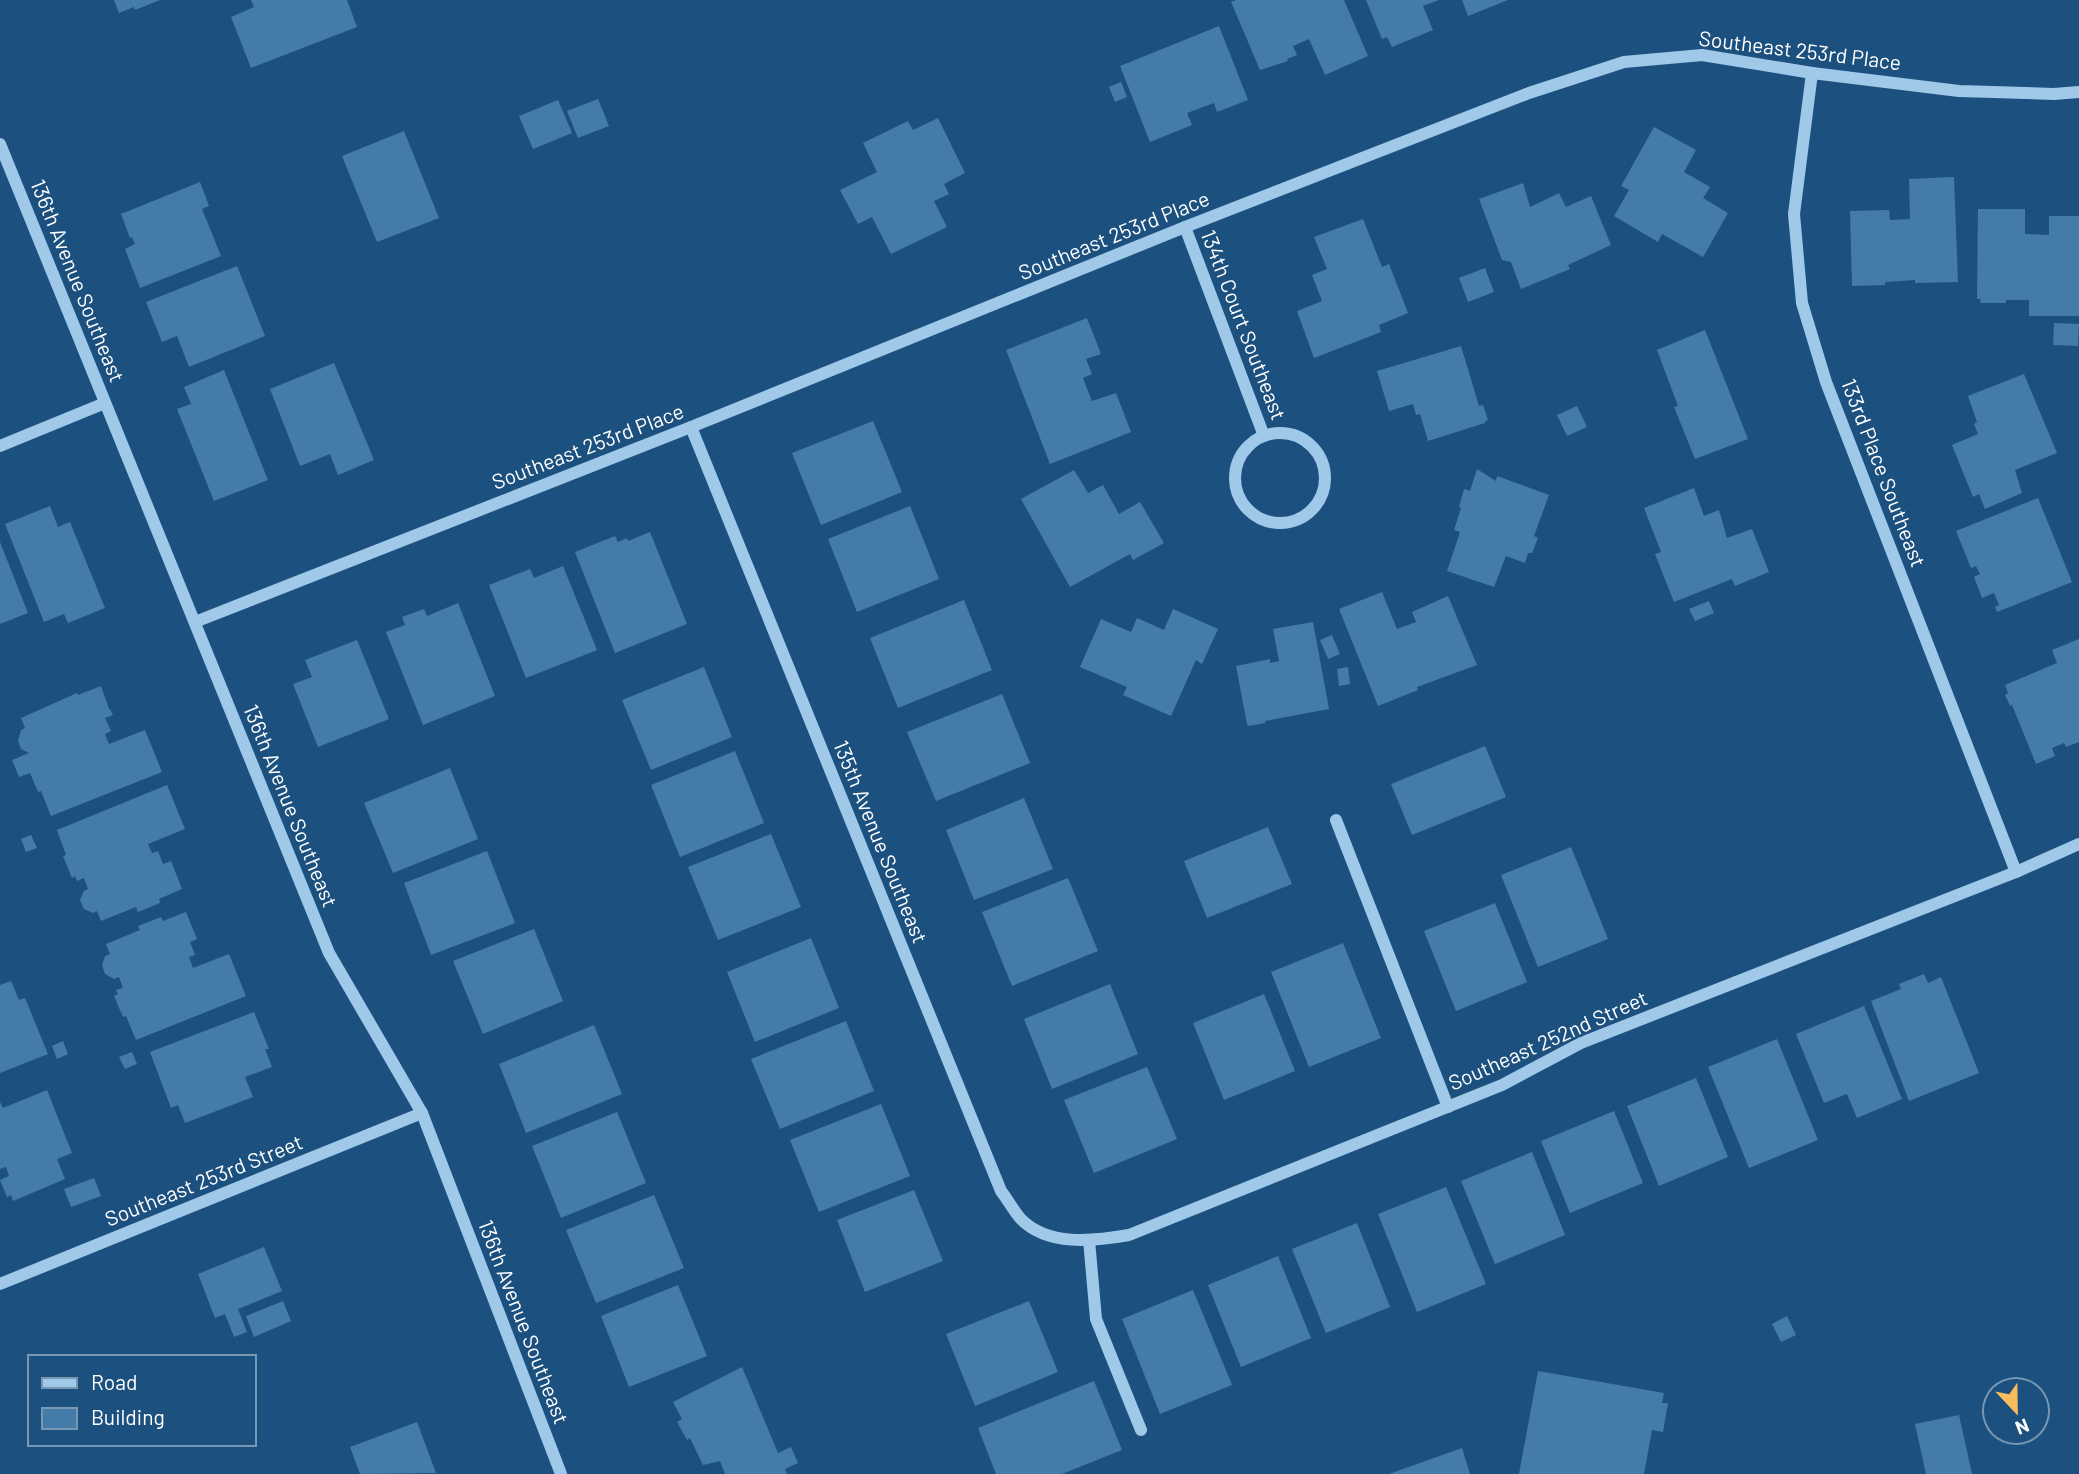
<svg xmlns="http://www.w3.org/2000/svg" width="2079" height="1474" viewBox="0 0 2079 1474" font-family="Barlow,sans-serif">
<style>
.building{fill:#447ba9}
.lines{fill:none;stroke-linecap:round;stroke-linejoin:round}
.minor{stroke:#9fc8e9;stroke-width:12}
.labels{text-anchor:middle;stroke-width:5;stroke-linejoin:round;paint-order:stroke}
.street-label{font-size:21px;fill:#fff;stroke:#1c517f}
</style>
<rect width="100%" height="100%" fill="#1c517f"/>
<!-- building -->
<g class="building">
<polygon points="114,0 160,0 135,10 134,7 119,13"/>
<polygon points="251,0 347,0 357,27 251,68 231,17 254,7"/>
<polygon points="1236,0 1344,0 1368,56 1325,75 1309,39 1293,46 1297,55 1287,59 1288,61 1260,70 1231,2"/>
<polygon points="1366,0 1439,0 1423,6 1433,30 1392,47 1387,37 1382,39"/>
<polygon points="1462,0 1508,0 1468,16"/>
<polygon points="1219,26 1248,100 1217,112 1214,103 1187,113 1192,125 1150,142 1120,66"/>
<polygon points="1121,82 1127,97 1115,102 1109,87"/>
<polygon points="598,99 609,126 578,138 567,111"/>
<polygon points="558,100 572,133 533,149 519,116"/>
<polygon points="938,118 965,173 944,184 949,194 934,201 947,227 891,254 872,217 858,224 840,190 877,172 863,143 908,121 913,130"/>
<polygon points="1654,127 1696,150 1684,172 1710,187 1703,198 1728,213 1703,257 1662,234 1658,242 1614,216 1629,190 1621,186"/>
<polygon points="404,131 439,218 377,242 342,156"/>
<polygon points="1954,177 1958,282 1915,283 1915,280 1885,282 1885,285 1852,286 1850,211 1889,210 1890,220 1910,219 1909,179"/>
<polygon points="200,182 209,206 202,209 221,256 140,288 125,249 135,244 132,237 130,238 121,214"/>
<polygon points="1523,183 1530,207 1559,193 1566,207 1591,196 1611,245 1568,265 1570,269 1521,289 1511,262 1502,260 1479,199"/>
<polygon points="1978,209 2025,209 2025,234 2049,235 2049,216 2079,216 2079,316 2029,316 2029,300 2006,300 2006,303 1980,303 1981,299 1977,299"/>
<polygon points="1363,219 1382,267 1389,264 1408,313 1379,325 1381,332 1314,358 1297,311 1322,301 1312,275 1327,269 1314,237"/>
<polygon points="237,266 265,336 189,367 177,336 162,342 146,302"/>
<polygon points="1485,268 1494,292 1468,302 1459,278"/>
<polygon points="1087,318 1101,354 1086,359 1092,374 1083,378 1092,401 1116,393 1131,432 1050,464 1006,350"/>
<polygon points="2054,323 2079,324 2078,346 2053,345"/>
<polygon points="1705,330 1748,439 1695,459 1674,407 1678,406 1657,350"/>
<polygon points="1461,346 1479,406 1483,405 1488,420 1485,421 1485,423 1428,441 1420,414 1416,415 1413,404 1389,411 1377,371"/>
<polygon points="334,363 374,460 338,475 330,454 300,466 270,389"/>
<polygon points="224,370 268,480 214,501 177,409 191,404 184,387"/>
<polygon points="2024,374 2057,453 2015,470 2022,493 1985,509 1979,494 1973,497 1952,445 1978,434 1974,424 1977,422 1968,396"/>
<polygon points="1577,406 1587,427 1567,436 1557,415"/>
<polygon points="873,421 902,492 821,525 792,453"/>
<polygon points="1477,469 1496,481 1497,476 1549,495 1534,536 1538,538 1532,553 1528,553 1525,563 1506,556 1494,587 1447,571 1460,532 1454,530 1461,508 1459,507 1464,489 1470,491"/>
<polygon points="1074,470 1088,493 1103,485 1119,514 1140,502 1164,543 1133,560 1130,554 1070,587 1021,499"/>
<polygon points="1694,488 1704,516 1719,510 1727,538 1752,529 1769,572 1735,586 1732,579 1674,602 1655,554 1661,552 1644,508"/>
<polygon points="2038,498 2072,582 1997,612 1995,607 1999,605 1994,593 1982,598 1974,577 1980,574 1976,566 1971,568 1956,531"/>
<polygon points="50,506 58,527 70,522 105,608 68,623 64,614 44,622 5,524"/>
<polygon points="910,506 939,579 857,612 828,539"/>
<polygon points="650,532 687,624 615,653 575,552 615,536 618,542 627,538 628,541"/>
<polygon points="0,542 28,613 0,624"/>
<polygon points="563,566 597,650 526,678 489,585 530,569 534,578"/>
<polygon points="1382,592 1397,629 1416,622 1412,612 1448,596 1477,665 1417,687 1418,690 1378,706 1339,609"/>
<polygon points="964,600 992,670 898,708 870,638"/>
<polygon points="1709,601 1714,613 1695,621 1689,609"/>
<polygon points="458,603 495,696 423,725 386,632 405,625 402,617 424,609 427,616"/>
<polygon points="1173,609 1218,629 1202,664 1196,660 1171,716 1123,695 1127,687 1080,667 1101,619 1131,632 1137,618 1164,630"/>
<polygon points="1313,622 1329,709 1265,721 1265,723 1249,726 1247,724 1236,666 1270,659 1270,663 1279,661 1273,629"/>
<polygon points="1332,635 1340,654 1328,659 1320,640"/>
<polygon points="2079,639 2079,742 2066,747 2064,743 2052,748 2055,756 2036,764 2012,705 2010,706 2005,695 2008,693 2005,685 2057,663 2052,650"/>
<polygon points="357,640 389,719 318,747 293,684 312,677 305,660"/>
<polygon points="704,667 732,737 651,770 622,700"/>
<polygon points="1348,667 1350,684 1339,686 1337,669"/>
<polygon points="101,686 109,709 110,709 113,715 105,718 111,731 105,734 109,744 145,730 162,772 51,816 41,791 38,792 30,773 19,777 12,760 29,753 21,749 18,741 21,730 25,728 21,718 77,693 78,695"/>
<polygon points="1002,694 1030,763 936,801 907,732"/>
<polygon points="1485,746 1506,797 1412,835 1391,784"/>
<polygon points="735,751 764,823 680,857 651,785"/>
<polygon points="450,768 478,839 393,873 364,803"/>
<polygon points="167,785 185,829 148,844 152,853 158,851 163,864 171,861 182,889 159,899 160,903 138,912 136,907 101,921 97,911 93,913 84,909 80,900 84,891 88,889 84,878 77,881 75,876 72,878 63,856 66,855 57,830"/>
<polygon points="1024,798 1053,869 974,900 946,830"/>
<polygon points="1268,827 1292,884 1207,918 1184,861"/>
<polygon points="771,834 801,907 718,940 688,867"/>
<polygon points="31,835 37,848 26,852 21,839"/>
<polygon points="1571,847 1608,939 1538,967 1501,875"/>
<polygon points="487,851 515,923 431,955 404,883"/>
<polygon points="1068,878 1098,951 1012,986 982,912"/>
<polygon points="1495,903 1527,982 1456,1011 1424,931"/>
<polygon points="186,912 197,939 190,942 195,955 189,957 193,968 229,954 246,996 136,1040 126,1016 123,1017 114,996 118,994 116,990 123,988 119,977 114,979 105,974 102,965 105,956 110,954 106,944 140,930 138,926 161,917 163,921"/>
<polygon points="534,929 563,1001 483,1034 453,961"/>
<polygon points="811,938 839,1008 755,1042 727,972"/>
<polygon points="1343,943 1381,1038 1309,1067 1271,972"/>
<polygon points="1924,974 1928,983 1941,977 1979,1073 1909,1101 1871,1001 1901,989 1899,984"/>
<polygon points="11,981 19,1000 25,998 48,1054 0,1073 0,985"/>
<polygon points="1110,984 1138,1054 1052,1089 1024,1019"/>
<polygon points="1264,994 1295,1071 1224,1100 1193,1023"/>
<polygon points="1864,1006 1902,1099 1857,1118 1847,1094 1824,1103 1796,1034"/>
<polygon points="254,1012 269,1049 265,1049 272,1067 245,1077 253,1097 185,1123 178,1105 171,1108 150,1052"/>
<polygon points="846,1021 874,1091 780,1129 751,1059"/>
<polygon points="594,1025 622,1094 526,1133 499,1064"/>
<polygon points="1777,1039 1818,1140 1749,1168 1708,1067"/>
<polygon points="63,1041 68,1054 57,1059 52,1046"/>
<polygon points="132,1052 137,1064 125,1069 119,1057"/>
<polygon points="1147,1067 1177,1139 1094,1173 1064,1100"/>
<polygon points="1696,1078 1728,1157 1659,1186 1627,1106"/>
<polygon points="47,1090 72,1153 57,1159 65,1179 13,1201 11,1195 7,1197 0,1180 9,1176 6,1167 0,1169 0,1102 3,1108"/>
<polygon points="881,1104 910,1176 819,1212 790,1140"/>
<polygon points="1614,1111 1643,1183 1570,1213 1541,1141"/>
<polygon points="617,1112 646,1183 561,1218 532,1146"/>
<polygon points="1532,1152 1565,1235 1495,1264 1461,1181"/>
<polygon points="94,1178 101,1196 71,1207 64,1189"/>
<polygon points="1446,1187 1486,1284 1417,1312 1378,1214"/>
<polygon points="914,1190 943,1261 865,1292 837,1220"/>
<polygon points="654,1195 684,1268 596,1303 566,1230"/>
<polygon points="1357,1223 1390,1307 1326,1333 1292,1249"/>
<polygon points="264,1247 282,1291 238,1309 247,1332 234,1337 225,1314 215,1318 198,1274"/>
<polygon points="1278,1256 1311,1338 1241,1367 1208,1285"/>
<polygon points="678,1285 707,1356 629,1387 601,1316"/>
<polygon points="1193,1290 1232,1385 1160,1414 1122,1319"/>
<polygon points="283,1301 291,1321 254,1337 246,1316"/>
<polygon points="1029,1301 1058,1372 975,1406 946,1334"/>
<polygon points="1787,1316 1796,1335 1781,1342 1772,1324"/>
<polygon points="742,1367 778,1453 791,1447 798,1463 785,1469 787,1474 725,1474 720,1461 703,1465 690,1438 687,1440 677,1422 682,1419 673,1402"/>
<polygon points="1538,1371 1664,1393 1662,1403 1668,1403 1663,1432 1652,1430 1644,1474 1519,1474"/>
<polygon points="1094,1381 1122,1450 1062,1474 996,1474 978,1428"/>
<polygon points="1959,1415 1972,1474 1926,1474 1915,1424"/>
<polygon points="417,1422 436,1473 360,1474 350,1447"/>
<polygon points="1462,1448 1470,1474 1389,1474"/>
</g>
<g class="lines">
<!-- minor -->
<g class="minor">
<polyline points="1812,73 1794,214 1802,303 1826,382 2016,872"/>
<polyline points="0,144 329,953 422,1113 561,1474"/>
<polyline points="1185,227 1264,436"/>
<path d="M691 427 1001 1191C1008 1200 1013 1210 1020 1218 1047 1247 1094 1241 1129 1235L1502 1085 1581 1043 2016 872 2079 844"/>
<circle cx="1280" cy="478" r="45"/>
<polyline points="0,446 105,403"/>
<polyline points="195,622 691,427 1185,227 1529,93 1624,62 1702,55 1812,73 1959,91 2054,94 2079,92"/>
<polyline points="1336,820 1448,1107"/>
<polyline points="1089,1240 1096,1319 1141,1430"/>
<polyline points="0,1284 422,1113"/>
</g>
</g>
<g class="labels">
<!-- street labels -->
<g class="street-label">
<text transform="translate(1800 51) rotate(7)" y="7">Southeast 253rd Place</text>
<text transform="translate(1114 236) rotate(-22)" y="7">Southeast 253rd Place</text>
<text transform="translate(77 281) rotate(68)" y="7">136th Avenue Southeast</text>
<text transform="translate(1243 325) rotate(69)" y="7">134th Court Southeast</text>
<text transform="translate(588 447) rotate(-21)" y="7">Southeast 253rd Place</text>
<text transform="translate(1883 473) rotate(69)" y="7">133rd Place Southeast</text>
<text transform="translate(290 806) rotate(68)" y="7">136th Avenue Southeast</text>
<text transform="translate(880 842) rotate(68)" y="7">135th Avenue Southeast</text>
<text transform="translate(1548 1041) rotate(-24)" y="7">Southeast 252nd Street</text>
<text transform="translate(204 1181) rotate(-22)" y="7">Southeast 253rd Street</text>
<text transform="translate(523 1322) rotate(69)" y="7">136th Avenue Southeast</text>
</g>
</g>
<!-- legend -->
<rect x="28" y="1355" width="228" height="91" fill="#1c517f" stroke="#7797b2" stroke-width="2"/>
<rect x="42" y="1378" width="35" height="10" fill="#9fc8e9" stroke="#7797b2" stroke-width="2"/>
<text x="91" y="1390" font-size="21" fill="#ffffff">Road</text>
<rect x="42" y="1408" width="35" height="21" fill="#447ba9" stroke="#7797b2" stroke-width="2"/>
<text x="91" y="1425" font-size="21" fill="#ffffff">Building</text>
<!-- north arrow -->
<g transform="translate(2016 1411) rotate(158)"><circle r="33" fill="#1c517f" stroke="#7797b2" stroke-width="2"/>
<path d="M0-5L12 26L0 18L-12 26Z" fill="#f9bc5d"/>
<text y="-10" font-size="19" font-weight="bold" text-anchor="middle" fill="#ffffff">N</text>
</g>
</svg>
